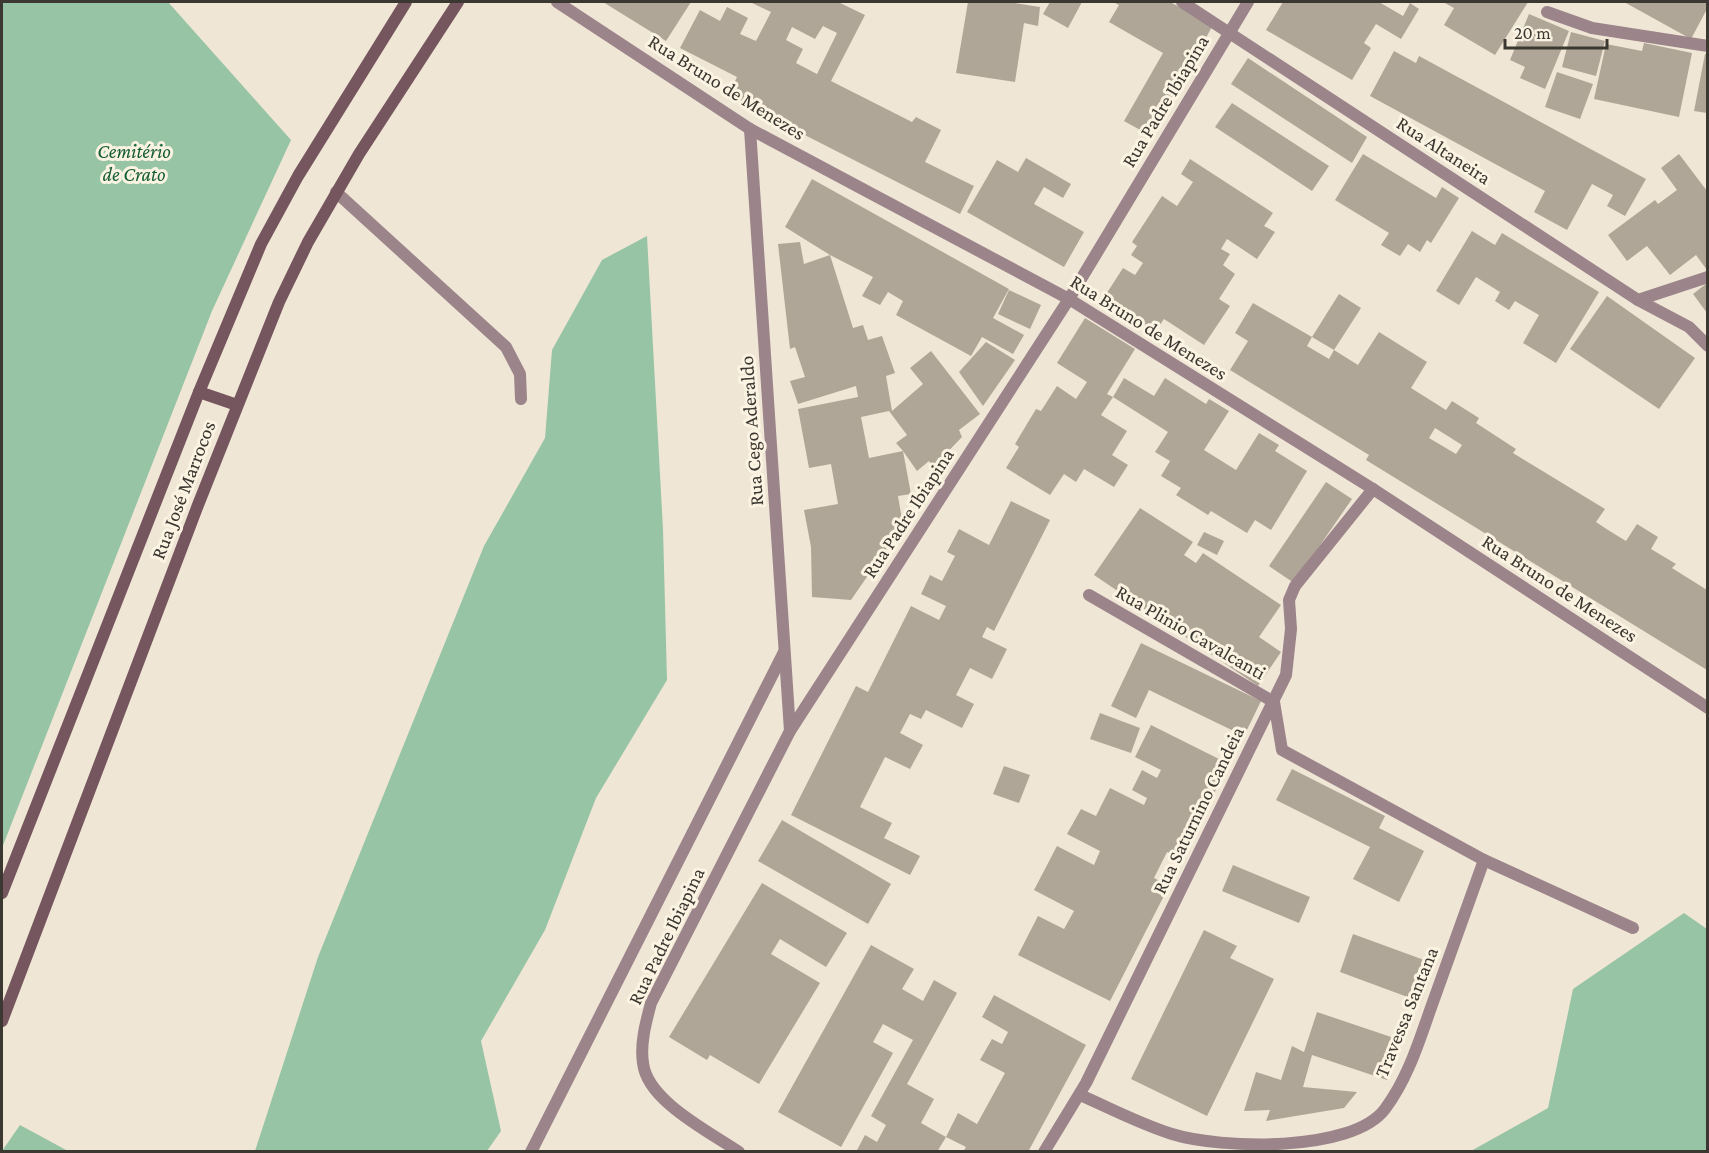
<svg xmlns="http://www.w3.org/2000/svg" width="1709" height="1153" viewBox="0 0 1709 1153" font-family="'Crimson Pro',serif">
<style>
.green{fill:#97c4a5}
.building{fill:#b0a697;fill-rule:evenodd}
.lines{fill:none;stroke-linecap:round;stroke-linejoin:round}
.lane{stroke:#9b848a;stroke-width:12}
.street{stroke:#9b848a;stroke-width:12}
.secondary{stroke:#76565e;stroke-width:12}
.labels{text-anchor:middle;stroke-width:6;stroke-linejoin:round;paint-order:stroke}
.street-label{font-size:20px;fill:#3b3731;stroke:#fdf3e3}
.park-label{font-size:20px;font-style:italic;fill:#145d37;stroke:#fdf3e3}
</style>
<rect width="100%" height="100%" fill="#f0e6d6"/>
<!-- green -->
<g class="green">
<polygon points="2,2 168,2 291,140 212,311 2,848"/>
<polygon points="647,236 663,529 667,680 596,798 545,930 481,1041 501,1131 487,1151 255,1151 318,957 484,546 545,438 552,350 602,260"/>
<polygon points="1684,913 1707,929 1707,1151 1471,1151 1548,1108 1573,989"/>
<polygon points="20,1125 68,1151 2,1151"/>
</g>
<!-- building -->
<g class="building">
<polygon points="603,2 691,2 666,41"/>
<path d="M750 2H838L865 15 831 81 912 122 916 117 941 130 925 162 974 186 960 214 728 96 737 77 680 48 700 10 720 21 727 7 748 18 740 34 756 41 771 12ZM823 26 837 33 817 74 796 63 803 49 786 40 792 27 815 39Z"/>
<polygon points="968,2 1008,2 1040,7 1038,26 1024,23 1015,82 956,73"/>
<polygon points="1050,2 1082,2 1068,28 1043,14"/>
<polygon points="1113,2 1170,2 1213,25 1151,136 1124,121 1163,53 1109,22 1119,5"/>
<polygon points="1283,2 1379,2 1403,16 1410,3 1419,9 1401,39 1376,24 1364,43 1371,48 1352,80 1266,30"/>
<polygon points="1443,2 1528,2 1495,55 1444,25 1454,8"/>
<polygon points="1624,2 1707,2 1707,9 1691,39"/>
<polygon points="1529,14 1569,31 1545,89 1520,78 1525,67 1510,60"/>
<polygon points="1571,32 1605,41 1596,76 1562,67"/>
<polygon points="1644,43 1692,53 1679,117 1594,99 1606,44 1642,51"/>
<polygon points="1394,51 1416,63 1419,56 1646,179 1625,216 1607,206 1613,195 1592,184 1567,230 1534,212 1545,191 1370,96"/>
<polygon points="1705,54 1707,54 1707,113 1694,111"/>
<polygon points="1248,58 1367,137 1352,163 1231,84"/>
<polygon points="1557,72 1593,84 1580,119 1545,107"/>
<polygon points="1232,103 1329,166 1312,191 1215,127"/>
<polygon points="1363,154 1436,198 1442,187 1459,198 1431,243 1427,240 1420,252 1408,244 1400,256 1381,245 1389,233 1335,200"/>
<polygon points="1679,154 1707,191 1707,270 1696,255 1670,275 1647,246 1627,261 1608,235 1655,200 1658,204 1677,190 1661,168"/>
<polygon points="1026,158 1071,184 1063,198 1044,187 1034,204 1084,232 1064,267 967,212 997,160 1018,172"/>
<polygon points="1190,159 1273,213 1264,226 1275,232 1257,259 1227,239 1221,249 1230,254 1223,265 1235,274 1219,299 1230,306 1204,345 1164,319 1155,332 1103,299 1123,268 1135,275 1143,263 1131,255 1137,246 1132,242 1162,196 1177,206 1193,182 1181,174"/>
<path d="M812 179 1009 289 993 318 1024 335 1013 354 982 337 971 356 896 315 903 301 888 292 880 305 862 296 873 277 830 255 853 328 863 325 868 340 882 336 895 373 886 376 892 411 923 384 910 368 931 351 980 414 959 430 962 437 933 467 929 461 917 471 903 451 911 494 898 496 904 531 898 532 851 600 812 597 811 547 804 510 838 504 831 464 809 468 798 409 858 397 856 386 798 404 790 381 805 377 795 347 790 349 778 244 800 242 804 264 830 255 785 227ZM889 411 907 435 896 443 903 451 869 458 861 417Z"/>
<polygon points="1472,231 1495,245 1502,233 1599,292 1556,363 1523,343 1539,315 1515,301 1509,310 1495,301 1500,292 1476,277 1459,305 1436,291"/>
<polygon points="1707,283 1707,313 1693,294"/>
<polygon points="1009,290 1041,305 1030,329 998,314"/>
<polygon points="1339,294 1361,308 1334,350 1312,337"/>
<polygon points="1607,296 1695,358 1659,409 1570,349"/>
<path d="M1253 303 1312 337 1307 346 1329 359 1334 350 1358 365 1379 332 1427 362 1411 388 1446 410 1452 401 1479 418 1476 423 1516 449 1513 453 1605 509 1596 522 1608 530 1626 541 1637 524 1658 537 1651 549 1676 564 1672 568 1707 590V670L1366 460 1369 455 1230 370 1248 341 1235 333ZM1435 428 1462 445 1456 454 1429 438Z"/>
<polygon points="1085,318 1135,349 1107,394 1113,397 1101,415 1127,431 1112,455 1128,465 1114,487 1084,469 1076,482 1064,474 1050,495 1006,468 1019,447 1015,444 1036,409 1041,411 1057,386 1076,399 1087,382 1057,363"/>
<polygon points="986,342 1015,360 983,406 959,372"/>
<polygon points="1124,378 1154,396 1165,378 1206,404 1209,399 1229,411 1204,450 1236,470 1259,433 1279,445 1275,451 1307,471 1271,530 1255,520 1247,533 1211,511 1208,515 1176,495 1181,488 1161,476 1170,461 1155,452 1168,432 1113,397"/>
<polygon points="1326,482 1352,499 1294,583 1269,566"/>
<polygon points="1011,501 1050,520 994,631 987,627 982,637 1007,649 992,679 970,668 956,695 974,704 962,728 926,710 921,719 910,714 900,733 923,745 910,769 885,757 860,807 892,823 884,838 920,856 910,875 791,815 856,686 868,692 911,606 939,620 946,606 921,594 930,575 942,581 955,556 947,552 959,529 989,545"/>
<polygon points="1140,508 1193,542 1184,555 1196,563 1203,553 1281,605 1259,637 1281,652 1258,686 1094,575"/>
<polygon points="1204,532 1224,541 1217,555 1197,545"/>
<polygon points="1141,643 1261,701 1244,736 1149,690 1136,718 1111,706"/>
<polygon points="1100,713 1140,728 1131,753 1090,739"/>
<polygon points="1151,725 1229,764 1195,831 1189,828 1174,856 1167,852 1154,878 1169,886 1110,1001 1018,955 1038,916 1064,929 1074,911 1034,890 1057,846 1094,865 1100,851 1067,834 1081,809 1096,816 1110,788 1144,805 1147,798 1132,790 1142,770 1157,778 1161,770 1135,757"/>
<polygon points="1004,766 1030,775 1019,803 993,794"/>
<polygon points="1292,769 1385,816 1379,828 1424,851 1399,902 1353,879 1370,847 1276,800"/>
<polygon points="782,820 891,884 868,924 758,861"/>
<polygon points="1233,865 1310,897 1299,923 1222,891"/>
<polygon points="762,883 847,933 826,967 780,939 771,954 820,983 759,1084 710,1055 707,1060 669,1037"/>
<polygon points="1204,930 1237,946 1230,958 1274,979 1207,1116 1131,1079"/>
<polygon points="1353,934 1435,964 1421,1002 1340,972"/>
<polygon points="871,945 914,969 902,989 923,1001 934,980 957,993 907,1084 934,1099 921,1123 946,1137 937,1152 856,1152 865,1135 877,1142 886,1125 871,1116 913,1040 883,1024 873,1042 893,1053 841,1147 778,1112"/>
<polygon points="994,995 1086,1045 1028,1152 963,1152 966,1147 946,1137 958,1113 977,1124 1005,1073 980,1060 992,1039 1002,1044 1008,1032 982,1017"/>
<polygon points="1317,1012 1400,1040 1387,1080 1312,1055 1303,1087 1357,1092 1344,1108 1266,1121 1270,1110 1244,1111 1256,1072 1281,1080 1292,1046 1304,1052"/>
</g>
<g class="lines">
<!-- lane -->
<g class="lane">
<polyline points="1547,12 1592,28 1708,46"/>
<polyline points="336,192 506,347 520,374 521,399"/>
</g>
<!-- street -->
<g class="street">
<polyline points="557,2 750,129 1069,299 1373,489 1708,708"/>
<polyline points="1182,2 1638,300 1689,327 1708,346"/>
<polyline points="750,129 790,731"/>
<polyline points="1638,300 1708,277"/>
<polyline points="1089,595 1274,702 1282,750 1484,860 1633,928"/>
<path d="M1080 1095C1110 1108 1140 1124 1172 1134 1220 1149 1352 1153 1385 1109 1409 1077 1420 1038 1433 1002 1450 954 1467 907 1484 860"/>
<polyline points="531,1152 784,652"/>
<path d="M739 1152C710 1132 647 1101 643 1063 640 1043 646 1022 651 1003L790 731 1069 299 1248 2"/>
<polyline points="1044,1152 1086,1083 1286,675 1291,629 1289,600 1295,586 1373,489"/>
</g>
<!-- secondary -->
<g class="secondary">
<polyline points="199,392 237,405"/>
<polyline points="2,893 199,392 261,244 298,176 406,2"/>
<polyline points="2,1021 198,505 279,302 308,242 359,154 458,2"/>
</g>
</g>
<g class="labels">
<!-- street labels -->
<g class="street-label">
<text transform="translate(727 87) rotate(32)" y="7">Rua Bruno de Menezes</text>
<text transform="translate(1165 101) rotate(-59)" y="7">Rua Padre Ibiapina</text>
<text transform="translate(1444 150) rotate(33)" y="7">Rua Altaneira</text>
<text transform="translate(1149 327) rotate(32)" y="7">Rua Bruno de Menezes</text>
<text transform="translate(751 431) rotate(-94)" y="7">Rua Cego Aderaldo</text>
<text transform="translate(183 490) rotate(-69)" y="7">Rua José Marrocos</text>
<text transform="translate(908 513) rotate(-57)" y="7">Rua Padre Ibiapina</text>
<text transform="translate(1560 588) rotate(33)" y="7">Rua Bruno de Menezes</text>
<text transform="translate(1191 632) rotate(30)" y="7">Rua Plinio Cavalcanti</text>
<text transform="translate(1198 810) rotate(-64)" y="7">Rua Saturnino Candeia</text>
<text transform="translate(666 936) rotate(-64)" y="7">Rua Padre Ibiapina</text>
<text transform="translate(1406 1012) rotate(-68)" y="7">Travessa Santana</text>
</g>
<!-- park labels -->
<g class="park-label">
<text x="134" y="158">Cemitério<tspan x="134" dy="23">de Crato</tspan></text>
</g>
</g>
<!-- border -->
<rect width="1709" height="1153" fill="none" stroke="#3b3731" stroke-width="6"/>
<!-- scale -->
<path d="M1505 39v9h102v-9" fill="none" stroke="#3b3731" stroke-width="3"/>
<text x="1514" y="39" font-size="18" fill="#3b3731" stroke="#fdf3e3" stroke-width="4.5" paint-order="stroke">20 m</text>
</svg>
